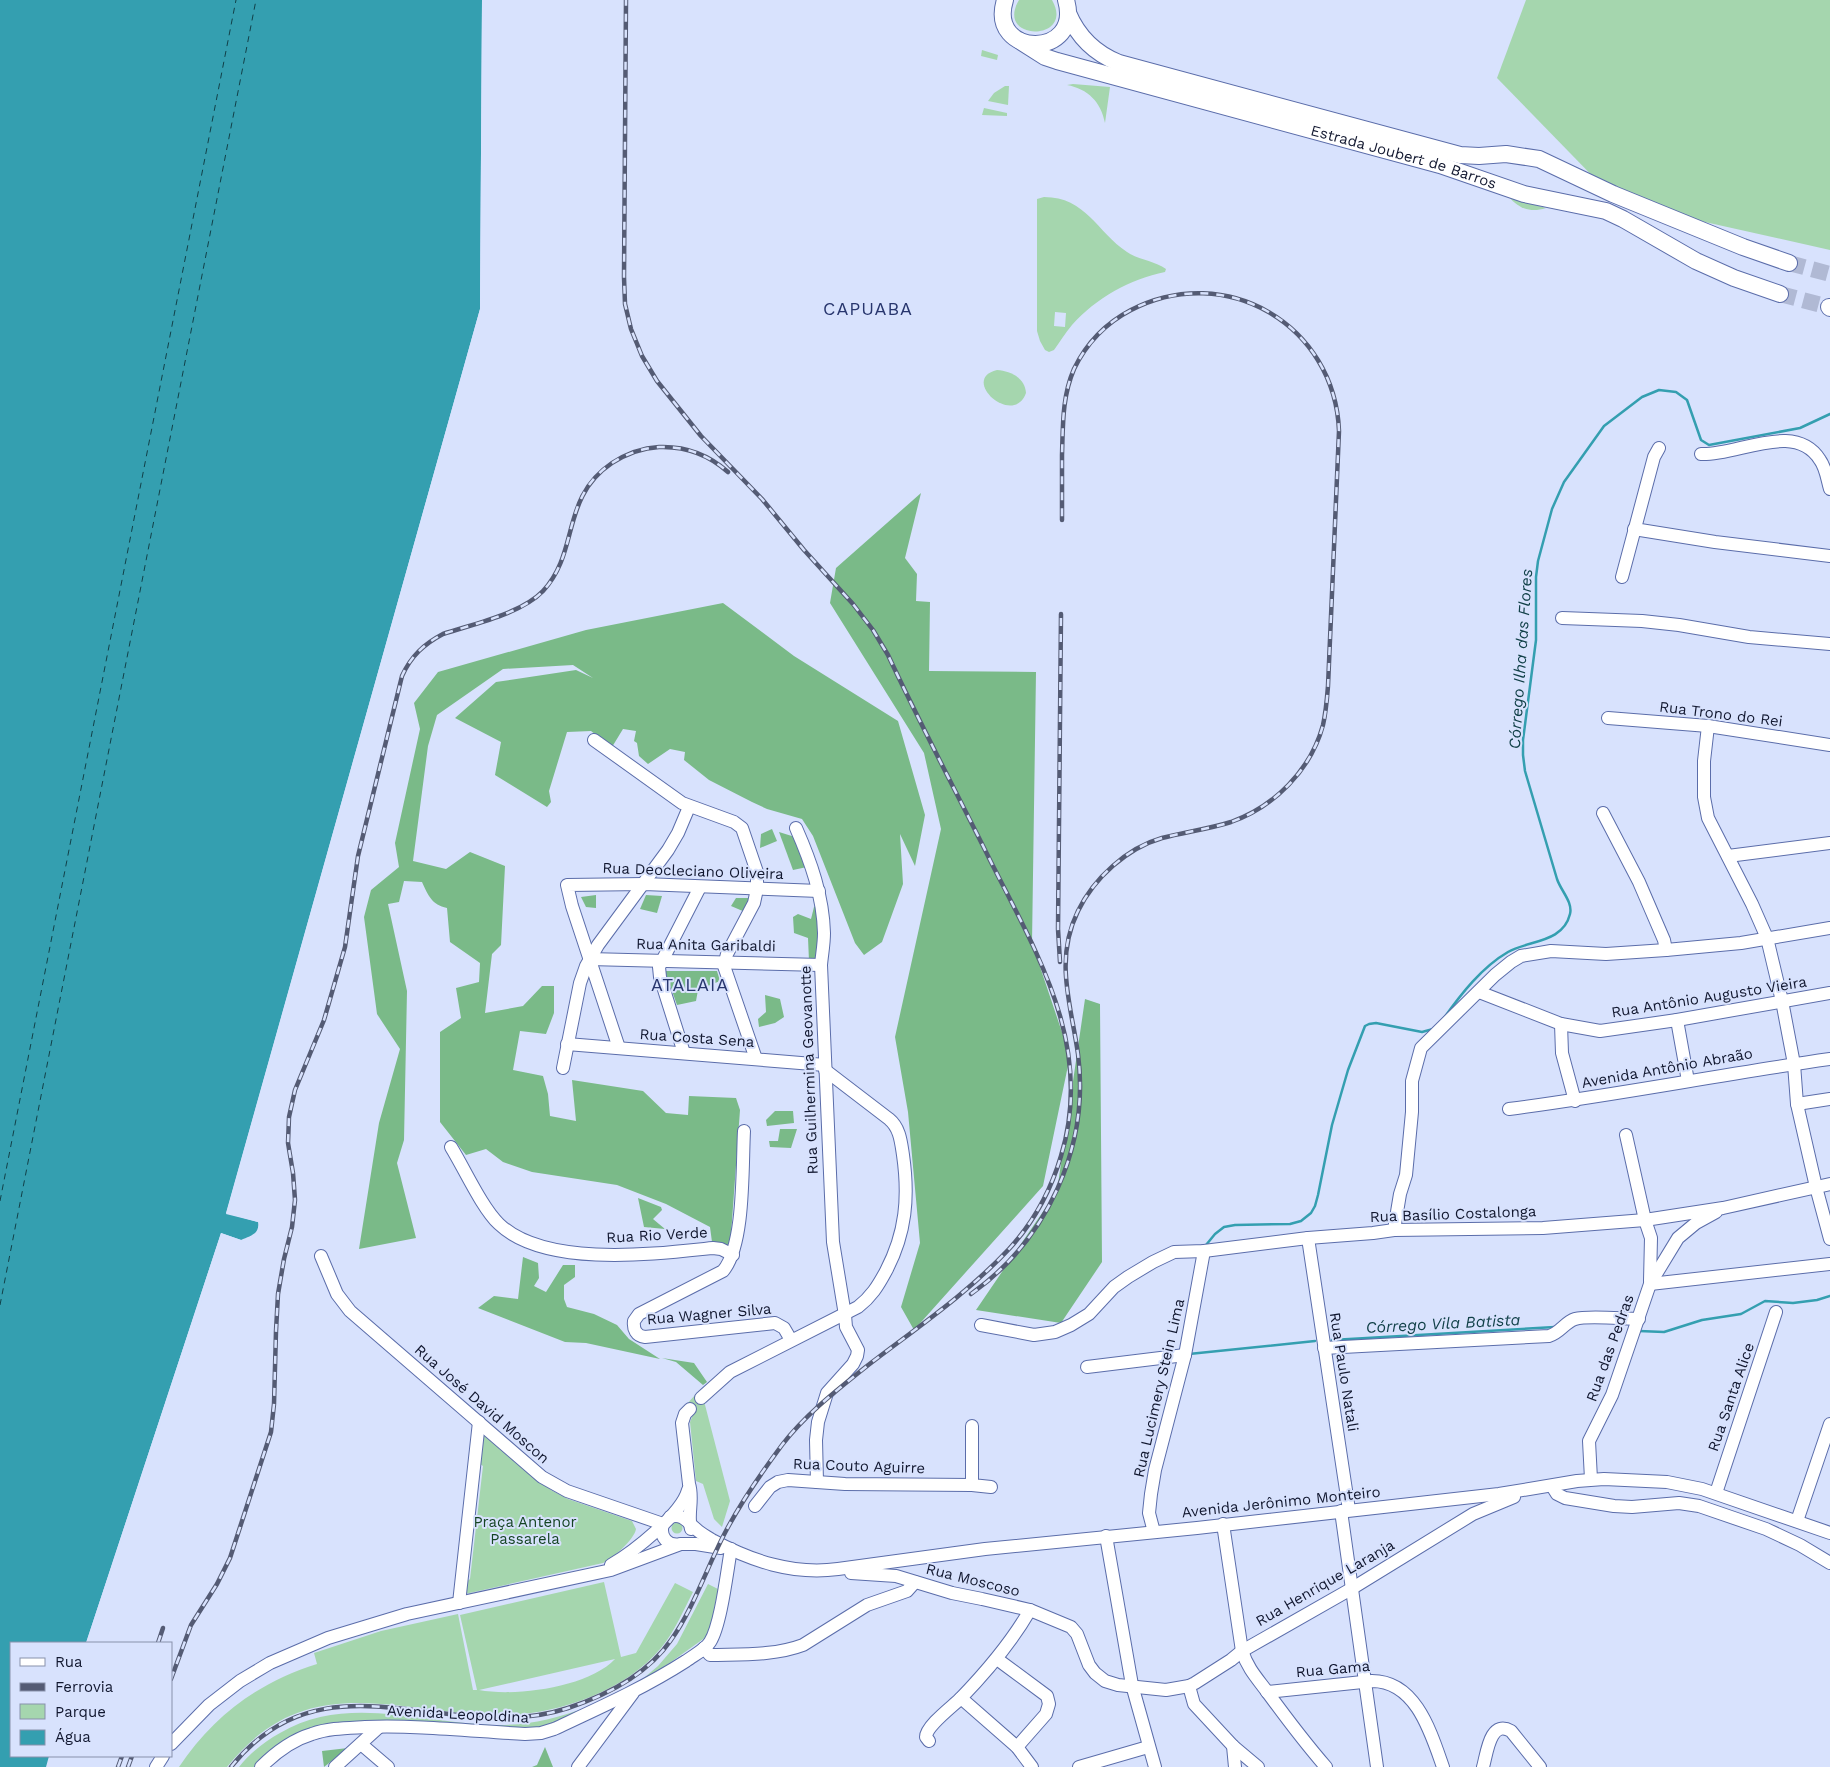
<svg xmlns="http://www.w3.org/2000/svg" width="1830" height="1767" viewBox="0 0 1830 1767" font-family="'Work Sans',sans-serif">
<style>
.green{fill:#a5d6ae;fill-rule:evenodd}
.forest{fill:#7aba88}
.water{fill:#349fb0}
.pier{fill:#d8e2fd}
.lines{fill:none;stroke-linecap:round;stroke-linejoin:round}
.stream{stroke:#349fb0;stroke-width:2.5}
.ferry{stroke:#114048;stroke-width:1;stroke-dasharray:6 5;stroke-linecap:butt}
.major-tunnel{stroke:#b0b9d4;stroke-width:16;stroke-dasharray:16 8;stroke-linecap:butt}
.minor-casing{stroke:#5b6daa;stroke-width:14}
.major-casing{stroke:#5b6daa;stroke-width:18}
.minor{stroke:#fff;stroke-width:12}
.major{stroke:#fff;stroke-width:16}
.rail-casing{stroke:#545b74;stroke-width:4.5}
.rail{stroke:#d8e2fd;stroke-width:2.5;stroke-dasharray:8;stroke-linecap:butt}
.labels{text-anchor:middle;stroke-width:4;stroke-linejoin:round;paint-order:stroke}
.street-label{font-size:15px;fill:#11172f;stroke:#d8e2fd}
.park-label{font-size:15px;fill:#154423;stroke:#d8e2fd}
.water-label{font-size:16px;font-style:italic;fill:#114048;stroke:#d8e2fd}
.quarter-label{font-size:18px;letter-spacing:1px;fill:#28366e;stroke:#d8e2fd}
</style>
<rect width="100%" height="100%" fill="#d8e2fd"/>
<!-- green -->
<g class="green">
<path d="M1019 0H1052C1076 42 994 42 1019 0Z"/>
<polygon points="1526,0 1830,0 1830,250 1678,216 1607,191 1497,78"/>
<polygon points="982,50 998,55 997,60 981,56"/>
<path d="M1073 84 1110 87 1105 123C1101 102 1088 89 1067 85Z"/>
<polygon points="1005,86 1009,86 1008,105 988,101 994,93"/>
<polygon points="984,108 1007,113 1007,116 982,115"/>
<path d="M1044 197C1086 197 1097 232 1127 252 1139 260 1155 261 1166 269L1165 272C1130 279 1096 298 1072 325 1065 333 1060 342 1054 350L1049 352 1045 350 1040 341 1037 331V199ZM1055 312 1066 313 1065 327 1054 326Z"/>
<path d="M1509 197 1546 208C1531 213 1519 209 1509 197Z"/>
<path d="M997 370C1011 371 1025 378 1026 393 1013 428 959 379 997 370Z"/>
<polygon points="696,1394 704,1401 730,1501 722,1527 714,1519 703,1484 696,1481 690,1422 694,1412 686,1405"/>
<path d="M482 1432 551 1490 568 1499 632 1521 636 1529C634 1540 613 1558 603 1563L465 1594 462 1586 470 1579 483 1466 477 1462Z"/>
<circle cx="677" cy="1528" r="5.5"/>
<path d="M604 1582 621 1657 636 1653 675 1583 693 1592C683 1611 675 1631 661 1648 623 1694 548 1718 490 1715 387 1710 304 1671 227 1767H179C213 1716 259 1682 317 1664L314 1653 381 1631 458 1614 473 1690H477L460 1615ZM615 1659C589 1687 516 1697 479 1690Z"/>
<polygon points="708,1584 718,1589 712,1620 706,1637 657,1672 632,1688 658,1666 677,1644"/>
<path d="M585 1708 542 1729 336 1724 260 1762 254 1767H239C250 1753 264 1742 280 1733 346 1694 421 1723 492 1725 525 1726 555 1719 585 1708Z"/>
</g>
<!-- forest -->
<g class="forest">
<polygon points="921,493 905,558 917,574 916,601 930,602 929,671 1036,672 1032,943 1070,1056 1043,1186 914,1330 901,1307 920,1243 908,1112 895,1037 941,829 924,753 830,603 836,568"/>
<path d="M723 603 794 656 898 721 925 815 915 866 900 834 903 884 882 942 864 955 855 943 813 836 802 819 767 809 752 802 709 780 684 760 685 752 670 749 648 764 639 756 637 743 634 741 636 731 623 729 612 747 591 731 567 732 549 791 551 802 547 807 495 775 501 742 455 718 496 682 576 670 593 678 573 665 503 669 437 715 428 746 413 861 446 869 470 852 505 866 501 945 492 954 485 1013 523 1006 542 986H554V1013L546 1034 520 1031 513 1070 543 1076 548 1094 550 1116 576 1121 572 1080 643 1091 666 1113 688 1115 689 1096 736 1098 740 1110 730 1248 712 1242 710 1227 666 1204 617 1185 532 1172 503 1162 486 1149 466 1155 440 1122V1032L461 1018 456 988 479 982 480 963 450 942 447 908C432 905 428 895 422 882L404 881 399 902 388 904 407 991 404 1140 397 1163 416 1238 359 1249 379 1123 400 1049 377 1014 364 917 371 890 399 867 395 843 420 729 414 703 438 672 586 630Z"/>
<polygon points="772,829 777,841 760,848 761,834"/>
<polygon points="779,832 795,837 807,867 793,870"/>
<polygon points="596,895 596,908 586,907 581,897"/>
<polygon points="646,895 662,896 657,913 640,909"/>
<polygon points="736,898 749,898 745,912 731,906"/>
<polygon points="818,903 819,960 809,961 808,938 794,933 793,917 798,914 811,919 814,907"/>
<polygon points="665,971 717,971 720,981 698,990 696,1001 677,1005"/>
<polygon points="765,995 780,999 784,1017 775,1023 759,1027 758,1019 766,1012"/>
<polygon points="1085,999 1100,1004 1102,1262 1061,1323 976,1310 1057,1191"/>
<polygon points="775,1111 793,1111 794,1123 767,1126 766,1120"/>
<polygon points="780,1129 797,1129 791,1148 770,1147 769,1141 778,1141"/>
<polygon points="638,1198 661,1207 662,1210 653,1219 665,1229 644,1227"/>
<polygon points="523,1257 538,1263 539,1278 534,1286 546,1292 563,1265 575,1265 575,1277 564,1285 564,1299 567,1307 594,1314 617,1325 629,1339 660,1359 586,1343 565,1342 478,1308 494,1296 518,1299"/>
<polygon points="662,1358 694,1363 707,1382 703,1385 676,1362"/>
<polygon points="545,1747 553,1767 532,1767 537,1765"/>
<polygon points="348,1748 324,1767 322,1751"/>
</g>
<!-- water -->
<path class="water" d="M0 0H482L480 309 226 1213 258 1222C260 1234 250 1236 241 1240L221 1233 86 1643H11V1756H49L46 1767H0Z"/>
<!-- pier -->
<g class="pier">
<polygon points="482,0 485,0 482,309 229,1212 259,1220 258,1222 226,1214 480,309"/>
<polygon points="221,1233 244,1241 240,1242 223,1236 88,1643 86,1643"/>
</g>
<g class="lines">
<!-- stream -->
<g class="stream">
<path d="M1444 1018C1461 994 1482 967 1508 952 1529 940 1563 943 1570 914 1573 902 1561 891 1557 879L1525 771 1523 755V740L1536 640V577L1538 561 1552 509 1564 482 1604 426 1642 397 1659 390 1676 392 1687 400 1701 440 1709 445 1800 428 1830 414"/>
<polyline points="1206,1245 1215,1234 1224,1227 1235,1225 1290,1224 1301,1221 1311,1213 1315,1206 1318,1195 1332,1125 1348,1070 1365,1026 1369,1024 1376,1023 1422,1032 1433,1029"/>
<polyline points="1639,1331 1664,1332 1702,1320 1741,1314 1765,1301 1793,1303 1817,1300 1830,1296"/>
<polyline points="1332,1340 1555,1327"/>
<polyline points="1189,1354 1315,1341"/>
</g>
<!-- ferry -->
<g class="ferry">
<polyline points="0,1201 236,0"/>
<polyline points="0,1305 256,0"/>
</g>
<!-- major-tunnel -->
<g class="major-tunnel">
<polyline points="1789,263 1830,274"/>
<polyline points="1780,294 1829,307"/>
</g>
<!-- minor casing -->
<g class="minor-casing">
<g id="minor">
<path d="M1701 454C1737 456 1795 420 1820 460 1826 468 1827 479 1830 489"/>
<polyline points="1634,529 1715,542 1830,556"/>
<polyline points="1622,577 1654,457 1659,448"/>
<polyline points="1562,618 1642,621 1679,625 1749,637 1830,644"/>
<polyline points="1608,718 1708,726 1830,745"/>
<polyline points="1708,726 1704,761 1704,797 1708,818 1752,904 1767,938 1782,1001 1794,1064 1797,1104 1816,1187 1830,1239"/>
<polyline points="594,740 682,803 734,822 742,828 757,872 757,889 754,903 727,954 724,966 756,1059"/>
<polyline points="1603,813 1639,882 1664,940 1666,950"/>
<path d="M796 828C811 862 823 896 824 933 824 944 822 954 821 965L833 1242 845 1315 846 1327 858 1350 857 1356 853 1364 827 1393 818 1422 816 1440 817 1482"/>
<polyline points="1728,856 1830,843"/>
<polyline points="589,959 821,965"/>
<polyline points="1479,992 1561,1024 1600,1031 1677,1020 1830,993"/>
<polyline points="1677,1020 1688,1081"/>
<polyline points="1561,1024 1562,1053 1575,1101"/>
<polyline points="567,1044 825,1065"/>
<polyline points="619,1048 572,906 567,885 644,884 819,891"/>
<polyline points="684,1053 660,977 659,967 700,887"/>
<polyline points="563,1068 580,983 586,966 598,945 668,850 678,833 689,807"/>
<polyline points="1797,1104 1830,1099"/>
<path d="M1509 1109C1617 1095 1723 1074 1830 1059"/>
<path d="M744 1131C742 1167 745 1245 723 1271L639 1314 634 1321C633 1329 636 1336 645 1337L775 1323 784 1328 791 1340"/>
<polyline points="1626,1135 1645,1220 1651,1238 1650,1281"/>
<path d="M451 1147C464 1168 482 1208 499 1224 545 1268 655 1254 713 1248L721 1249 733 1255"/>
<polyline points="1394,1230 1400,1194 1406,1175 1412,1112 1412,1081 1421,1048 1495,975 1511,962 1521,956 1551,951 1606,954 1666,950 1741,943 1830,928"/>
<polyline points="1308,1238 1349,1510"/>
<polyline points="321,1256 337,1294 350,1311 542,1477 567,1491 663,1524"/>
<polyline points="1650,1284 1830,1264"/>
<polyline points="981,1325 1034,1335 1055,1332 1071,1325 1089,1314 1114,1287 1128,1277 1153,1262 1174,1252 1204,1251 1308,1238 1373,1233 1394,1230 1543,1228 1645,1220 1723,1208 1830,1184"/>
<path d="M1324 1348 1549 1336C1560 1333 1565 1322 1575 1319 1589 1315 1623 1319 1639 1319"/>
<polyline points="1087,1367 1185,1355"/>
<path d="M701 1398 730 1372 858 1307C871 1297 878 1286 886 1271 906 1233 909 1197 903 1155 901 1142 900 1128 889 1119L825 1070"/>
<path d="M690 1409 685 1414 682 1423 689 1484C694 1499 687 1514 691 1529"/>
<polyline points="972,1426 972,1485 991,1487"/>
<polyline points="1591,1479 1589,1441 1612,1395 1650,1284 1678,1238 1696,1223 1716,1212"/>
<polyline points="1552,1486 1557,1494 1565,1498 1614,1506 1632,1507 1679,1503 1699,1506 1766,1529 1800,1545 1830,1563"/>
<polyline points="1716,1493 1776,1312"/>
<polyline points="755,1506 770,1487 778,1482 788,1480 845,1484 972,1485"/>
<polyline points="1341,1511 1377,1767"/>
<path d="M670 1517C683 1513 687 1522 696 1529 701 1534 706 1536 712 1540 752 1561 792 1575 838 1569L985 1549 1197 1528 1499 1494 1577 1481 1604 1479 1667 1482 1702 1489 1830 1533"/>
<polyline points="1797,1521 1830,1424"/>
<path d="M663 1524C659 1537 668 1547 681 1544"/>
<path d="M1223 1524 1242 1651C1248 1669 1257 1678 1268 1693 1287 1719 1305 1743 1326 1767"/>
<polyline points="1154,1532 1149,1513 1151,1494 1155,1470 1185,1355 1204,1251"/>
<polyline points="1106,1536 1132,1685 1155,1767"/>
<path d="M611 1565C633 1552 682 1514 688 1490"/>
<polyline points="851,1573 896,1576 952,1593 982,1599 1030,1610 1071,1627 1077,1634 1089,1665 1095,1673 1105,1681 1118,1685 1166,1690 1189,1686 1195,1683 1231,1660 1242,1651 1351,1589 1473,1514 1514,1497"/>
<polyline points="459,1603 479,1422"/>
<path d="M704 1648 710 1655C740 1654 774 1656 803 1645L867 1605 907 1591 915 1582"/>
<polyline points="997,1659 1047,1696 1049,1704 1046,1714 1017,1747"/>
<polyline points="1189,1686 1194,1704 1233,1746 1258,1767"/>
<path d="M1267 1692 1372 1681C1416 1681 1431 1733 1443 1767"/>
<polyline points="961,1698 1017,1747 1032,1767"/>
<path d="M929 1741 926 1737C926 1726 953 1706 961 1698 987 1671 1011 1643 1030 1610"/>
<polyline points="171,1744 209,1705 240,1681 270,1663 328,1638 407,1614 611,1570 681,1544 696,1544 721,1548"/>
<polyline points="361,1744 388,1767"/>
<polyline points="1233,1746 1235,1767"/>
<polyline points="156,1767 163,1756"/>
<path d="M261 1767C276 1752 292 1740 312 1734 329 1728 347 1728 365 1727 418 1725 471 1731 525 1734L541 1733 554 1729C599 1708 644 1688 686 1661 694 1655 705 1650 710 1642 721 1625 727 1571 731 1549"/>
<polyline points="335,1767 379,1727"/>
<polyline points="578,1767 633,1693"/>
<polyline points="1079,1767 1148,1747"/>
<path d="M1483 1767C1487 1753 1490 1719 1511 1731L1540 1767"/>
</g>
</g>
<!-- major casing -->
<g class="major-casing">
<g id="major">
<path d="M1005 0C987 58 1083 59 1066 0"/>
<path d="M1068 13C1078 37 1094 53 1119 63L1460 155 1479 156 1506 154 1539 159 1613 194 1743 247 1789 263"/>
<path id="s1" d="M1020 41 1045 57 1057 61 1440 165 1524 194 1606 211 1623 219 1696 261 1734 278 1780 294"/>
<polyline points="1829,307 1830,308"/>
</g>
</g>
<!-- minor -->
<use href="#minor" class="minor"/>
<!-- major -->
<use href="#major" class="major"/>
<!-- rail casing -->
<g class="rail-casing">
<g id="rail">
<polyline points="1060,962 1058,929 1061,614"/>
<path d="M971 1294C1047 1240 1090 1147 1078 1054 1071 1004 1054 960 1078 911 1094 878 1127 848 1162 838 1185 832 1209 829 1231 822 1274 807 1311 770 1323 725 1326 712 1327 699 1328 686L1339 431C1335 325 1226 261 1131 310 1106 323 1086 344 1074 369 1062 397 1063 425 1062 455 1062 477 1062 498 1062 520"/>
<polyline points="158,1643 163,1628"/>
<path d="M171 1679 191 1625 217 1584 230 1558 271 1432 274 1404 276 1331 278 1294 284 1259 292 1227 295 1200 293 1173 288 1143 289 1117 295 1090 324 1020 345 947 358 856 402 676C411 656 424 644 443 634 473 624 521 614 543 591 580 551 560 498 612 463 626 454 642 448 659 447 685 446 709 455 728 472"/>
<polyline points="118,1767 122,1756"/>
<polyline points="128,1767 132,1756"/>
<path d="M231 1767C326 1648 450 1747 568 1708 607 1695 647 1675 671 1640 694 1608 708 1564 727 1529 743 1499 762 1472 782 1445 806 1414 837 1390 867 1366 915 1329 967 1294 1009 1249 1033 1223 1051 1190 1061 1156 1094 1048 1039 957 992 864 958 795 921 726 888 655L873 630 853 604 804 550 762 499 701 436 657 381 642 356 631 329 625 304 624 277 626 0"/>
</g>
</g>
<!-- rail -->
<use href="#rail" class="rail"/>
</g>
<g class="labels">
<!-- street labels -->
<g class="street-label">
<text dy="5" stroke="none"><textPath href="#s1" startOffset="402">Estrada Joubert de Barros</textPath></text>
<text transform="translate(1721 714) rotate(7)" y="5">Rua Trono do Rei</text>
<text transform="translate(693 871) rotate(2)" y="5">Rua Deocleciano Oliveira</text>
<text transform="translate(706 945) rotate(1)" y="5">Rua Anita Garibaldi</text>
<text transform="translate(1709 997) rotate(-9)" y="5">Rua Antônio Augusto Vieira</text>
<text transform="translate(697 1038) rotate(4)" y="5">Rua Costa Sena</text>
<text transform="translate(1667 1068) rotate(-10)" y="5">Avenida Antônio Abraão</text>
<text transform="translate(809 1070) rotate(-92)" y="5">Rua Guilhermina Geovanotte</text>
<text transform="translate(1453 1214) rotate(-2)" y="5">Rua Basílio Costalonga</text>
<text transform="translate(657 1235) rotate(-3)" y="5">Rua Rio Verde</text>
<text transform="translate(709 1314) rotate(-5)" y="5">Rua Wagner Silva</text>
<text transform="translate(1610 1348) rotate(-70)" y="5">Rua das Pedras</text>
<text transform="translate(1344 1372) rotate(81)" y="5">Rua Paulo Natali</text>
<text transform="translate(1159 1388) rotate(-77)" y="5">Rua Lucimery Stein Lima</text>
<text transform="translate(1731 1397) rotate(-71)" y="5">Rua Santa Alice</text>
<text transform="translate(482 1404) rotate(41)" y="5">Rua José David Moscon</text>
<text transform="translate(859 1466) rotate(2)" y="5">Rua Couto Aguirre</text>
<text transform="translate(1281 1502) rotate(-6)" y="5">Avenida Jerônimo Monteiro</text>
<text transform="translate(973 1580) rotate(14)" y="5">Rua Moscoso</text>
<text transform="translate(1325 1583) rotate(-30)" y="5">Rua Henrique Laranja</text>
<text transform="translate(1333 1669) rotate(-5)" y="5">Rua Gama</text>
<text transform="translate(458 1714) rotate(3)" y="5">Avenida Leopoldina</text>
</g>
<!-- park labels -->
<g class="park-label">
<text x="525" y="1527">Praça Antenor<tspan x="525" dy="17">Passarela</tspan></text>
</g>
<!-- water labels -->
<g class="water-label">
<text transform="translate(1520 659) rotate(-86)" y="6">Córrego Ilha das Flores</text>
<text transform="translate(1443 1323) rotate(-3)" y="6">Córrego Vila Batista</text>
</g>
<!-- quarter labels -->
<g class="quarter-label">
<text x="868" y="315">CAPUABA</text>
<text x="690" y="991">ATALAIA</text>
</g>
</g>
<!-- legend -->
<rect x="10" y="1642" width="162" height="115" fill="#d8e2fd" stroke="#8891ab"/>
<rect x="20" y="1658" width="25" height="8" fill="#ffffff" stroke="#8891ab"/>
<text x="55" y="1667" font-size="15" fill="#11172f">Rua</text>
<rect x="20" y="1683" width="25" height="8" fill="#545b74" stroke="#8891ab"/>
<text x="55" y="1692" font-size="15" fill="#11172f">Ferrovia</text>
<rect x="20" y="1704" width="25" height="15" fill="#a5d6ae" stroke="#8891ab"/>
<text x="55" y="1717" font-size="15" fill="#11172f">Parque</text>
<rect x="20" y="1730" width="25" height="15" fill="#349fb0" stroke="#8891ab"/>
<text x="55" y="1742" font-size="15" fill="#11172f">Água</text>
</svg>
